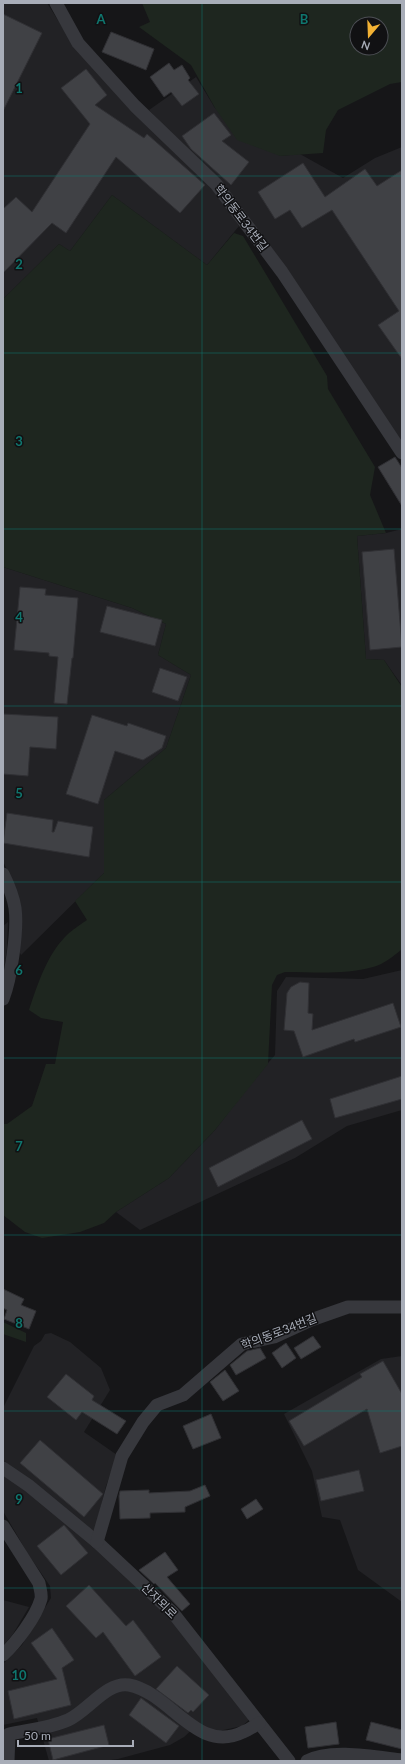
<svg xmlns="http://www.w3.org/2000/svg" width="405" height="1764" viewBox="0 0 405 1764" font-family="Lato,'Noto Sans KR',sans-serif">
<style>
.built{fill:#222225}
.green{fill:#1e261f;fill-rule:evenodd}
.building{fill:#404145;stroke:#303034}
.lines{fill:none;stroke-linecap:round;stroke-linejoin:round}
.street{stroke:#37383d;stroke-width:13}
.grid{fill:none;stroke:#0f766e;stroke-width:1;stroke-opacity:0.55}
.labels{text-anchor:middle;stroke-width:3;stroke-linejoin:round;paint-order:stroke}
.street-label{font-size:12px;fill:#a8adb8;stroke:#111113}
.grid-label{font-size:13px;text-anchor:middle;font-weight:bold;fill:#0f766e;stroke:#111113;stroke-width:3;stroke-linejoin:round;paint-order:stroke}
</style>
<rect width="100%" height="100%" fill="#161618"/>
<!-- built -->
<g class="built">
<polygon points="3,3 47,3 73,44 216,191 239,226 207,265 112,195 70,251 59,244 3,299"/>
<polygon points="196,77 215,108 280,156 300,154 343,178 375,158 402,147 402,443 282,263 149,110"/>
<polygon points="402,529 402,682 401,684 384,660 366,659 357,536 386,533"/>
<polygon points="3,567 132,608 166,624 158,655 191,675 166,748 104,800 104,873 21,955 19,951 13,883 3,861"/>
<polygon points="8,922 7,948 3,977 3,926"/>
<polygon points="402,970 402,1110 347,1126 295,1158 140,1230 116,1212 169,1178 215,1130 255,1078 275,1055 277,991 286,977 363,979"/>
<polygon points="51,1333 70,1342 101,1368 110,1390 84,1432 117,1455 106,1486 95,1530 92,1531 3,1460 3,1408 34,1346 41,1341 45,1334"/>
<polygon points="402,1356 402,1602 358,1570 340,1520 322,1517 312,1471 284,1414 381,1359"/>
<polygon points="3,1472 78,1531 169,1618 250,1719 242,1726 219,1731 206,1729 198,1724 184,1737 170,1745 118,1759 103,1761 49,1761 37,1718 3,1725 3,1664 22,1645 51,1598 50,1586 28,1554 3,1511"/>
<polygon points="3,1600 29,1607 13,1634 3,1646"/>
</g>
<!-- green -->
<g class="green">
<path d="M142 3H402V82L390 84 338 110 326 130 323 153 280 156 237 140 215 108 191 65 139 27 150 22ZM357 24H381V48H357Z"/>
<path d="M112 195 207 265 234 233 243 236 327 376 328 389 375 467 370 495 386 533 357 536 366 659 384 660 402 687V949C394 956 384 964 373 967 345 975 314 972 285 972L277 975 272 985 268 1064 215 1130 169 1178 116 1212 104 1223 80 1232 42 1238 25 1232 3 1215V1124H7L32 1106 46 1064H55L63 1022 41 1018 29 1010C38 983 48 952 69 933 75 928 81 924 87 920L75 901 104 873V800L166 748 191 675 158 655 166 624 132 608 3 567V299L59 244 70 251Z"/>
<polygon points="3,1322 26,1333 26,1342 3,1334"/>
</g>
<!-- building -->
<g class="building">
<polygon points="3,14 42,33 3,111"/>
<polygon points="111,32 154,49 146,70 102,52"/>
<polygon points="169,63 174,70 182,65 190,78 188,80 199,94 182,106 171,92 164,97 150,77"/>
<polygon points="86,69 107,95 95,105 144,138 147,134 205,185 180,213 116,157 66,233 52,223 3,273 3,209 16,197 32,212 90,124 61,88"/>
<polygon points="214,113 231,135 222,141 249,162 231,185 191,149 182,136"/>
<polygon points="303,163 325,197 365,169 377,186 402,170 402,359 378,325 399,311 332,210 302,228 290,210 275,219 258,192"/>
<polygon points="395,457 402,468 402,506 378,467"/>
<polygon points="394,549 402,647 370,650 362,552"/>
<polygon points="20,587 46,589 45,595 78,598 73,658 72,658 67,704 54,703 58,657 49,656 49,653 14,650"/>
<polygon points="107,606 162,620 155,646 100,632"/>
<polygon points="160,668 187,677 178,701 152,692"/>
<polygon points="3,714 58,717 56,749 30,747 28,776 3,774"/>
<polygon points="92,715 127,726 128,723 166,736 162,748 143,760 115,751 98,804 66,794"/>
<polygon points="7,813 53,820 52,832 54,832 58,821 93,827 89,857 3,843"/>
<polygon points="300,982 309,983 308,1013 313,1014 312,1030 393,1003 401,1027 355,1042 354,1039 303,1057 294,1031 284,1030 287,993 291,987"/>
<polygon points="402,1076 402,1099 335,1118 330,1099"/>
<polygon points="302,1120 312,1139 218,1187 209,1168"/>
<polygon points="3,1289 24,1299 21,1305 36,1311 29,1329 4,1319 7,1310 3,1308"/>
<polygon points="313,1336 321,1347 301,1359 294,1348"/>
<polygon points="286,1343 296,1358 282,1368 272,1353"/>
<polygon points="260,1348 266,1358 236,1375 230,1365 247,1351"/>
<polygon points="383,1361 402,1394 402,1446 380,1453 367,1409 304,1446 289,1421 362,1377 360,1374"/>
<polygon points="225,1370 239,1391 223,1401 210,1382"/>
<polygon points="66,1374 94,1396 92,1400 126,1421 117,1434 82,1412 76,1420 47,1397"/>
<polygon points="211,1414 221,1438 193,1449 183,1426"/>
<polygon points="40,1440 103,1494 84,1517 20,1463"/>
<polygon points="359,1470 364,1491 321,1501 316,1480"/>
<polygon points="205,1485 210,1496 185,1507 185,1512 150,1513 150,1518 120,1519 119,1496 120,1491 149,1490 149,1493 190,1491"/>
<polygon points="256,1499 263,1509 247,1519 241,1509"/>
<polygon points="64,1525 88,1553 61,1575 37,1546"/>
<polygon points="165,1552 178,1570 167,1577 190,1604 182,1611 155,1583 154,1584 139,1570"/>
<polygon points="89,1585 126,1626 133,1620 161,1657 135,1676 103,1632 96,1638 66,1606"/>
<polygon points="52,1628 74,1660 62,1668 71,1705 14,1719 8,1691 57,1679 31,1643"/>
<polygon points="177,1666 209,1695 193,1712 191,1710 188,1713 156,1689"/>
<polygon points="141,1698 179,1726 166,1743 129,1715"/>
<polygon points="336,1722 339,1744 308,1748 305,1727"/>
<polygon points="371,1722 402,1730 402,1749 366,1740"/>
<polygon points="104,1725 109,1745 53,1760 48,1739"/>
</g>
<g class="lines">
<!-- street -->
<g class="street">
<polyline points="56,3 78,43 135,106 216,184 282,272 402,453"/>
<path d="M3 874C8 884 13 896 15 908 18 930 11 979 3 999"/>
<polyline points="3,1468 28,1485 97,1542 173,1613 289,1761"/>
<path d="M3 1526 39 1583C40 1589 42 1594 41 1599 36 1617 16 1643 3 1655"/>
<polyline points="97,1542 122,1456 143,1422 157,1405 183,1395 242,1344 274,1337 311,1320 348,1307 402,1307"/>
<path d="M8 1761 9 1734C28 1730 50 1728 68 1720 87 1712 107 1681 129 1685 171 1693 197 1755 243 1732 249 1730 254 1726 259 1723"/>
<path d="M307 1761C330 1748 376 1757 402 1760"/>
</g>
</g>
<!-- grid -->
<path class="grid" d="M202 3V1761M3 176H402M3 353H402M3 529H402M3 706H402M3 882H402M3 1058H402M3 1235H402M3 1411H402M3 1588H402"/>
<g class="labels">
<!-- street labels -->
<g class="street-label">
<text transform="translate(241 218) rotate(53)" y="4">학의동로34번길</text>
<text transform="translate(279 1332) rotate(-21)" y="4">학의동로34번길</text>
<text transform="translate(159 1601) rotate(45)" y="4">산자뫼로</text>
</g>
</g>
<g class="grid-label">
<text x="101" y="24">A</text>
<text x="304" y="24">B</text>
<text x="19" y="93">1</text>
<text x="19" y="269">2</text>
<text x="19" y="446">3</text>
<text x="19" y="622">4</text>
<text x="19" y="798">5</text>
<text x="19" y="975">6</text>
<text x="19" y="1151">7</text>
<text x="19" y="1328">8</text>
<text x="19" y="1504">9</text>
<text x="19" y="1680">10</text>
</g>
<!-- border -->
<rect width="405" height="1764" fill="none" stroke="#a8adb8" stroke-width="8"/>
<!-- north arrow -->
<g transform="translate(369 36) rotate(199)"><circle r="19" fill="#111113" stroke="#4d4f55"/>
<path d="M0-3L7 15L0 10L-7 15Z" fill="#f2b134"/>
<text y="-6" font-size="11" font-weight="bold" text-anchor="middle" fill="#a8adb8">N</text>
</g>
<!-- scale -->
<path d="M18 1740v6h115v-6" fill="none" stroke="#a8adb8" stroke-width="2"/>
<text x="24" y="1740" font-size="12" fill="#a8adb8" stroke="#111113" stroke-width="3" paint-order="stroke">50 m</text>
</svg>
